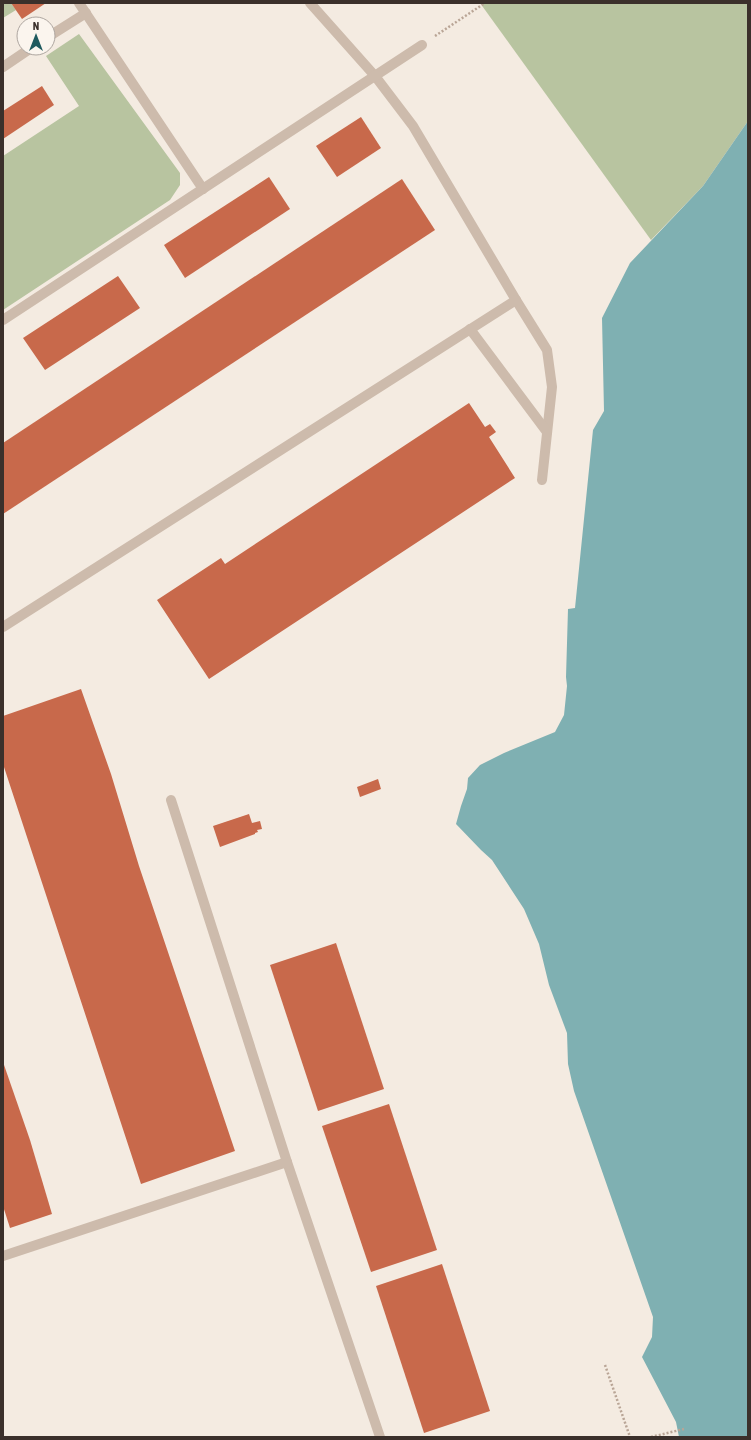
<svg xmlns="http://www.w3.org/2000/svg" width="751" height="1440" viewBox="0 0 751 1440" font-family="'Asap Condensed',sans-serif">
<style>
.green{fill:#b8c4a0}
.water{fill:#7fb0b2}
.building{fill:#c8694b}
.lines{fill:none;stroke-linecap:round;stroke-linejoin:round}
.path{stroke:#b9a596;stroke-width:2.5;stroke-dasharray:2 2;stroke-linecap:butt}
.lane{stroke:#cdbbac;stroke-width:10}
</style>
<rect width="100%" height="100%" fill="#f4ebe1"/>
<!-- green -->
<g class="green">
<polygon points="3,3 11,3 16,10 3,18"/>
<polygon points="480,3 748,3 748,121 703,186 651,240"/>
<polygon points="79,34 180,173 180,185 170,200 3,310 3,156 79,106 46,56"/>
</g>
<!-- water -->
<polygon class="water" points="748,121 748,1437 679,1437 676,1422 642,1357 652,1337 653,1317 574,1091 568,1064 567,1033 549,985 539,944 524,909 492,860 481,850 456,824 461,806 467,789 468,778 480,765 504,753 555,732 564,715 567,686 566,677 568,609 575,608 593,430 604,411 602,318 630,263 703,186"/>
<!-- building -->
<g class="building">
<polygon points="11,3 46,3 22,19"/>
<polygon points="42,86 54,105 3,139 3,111"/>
<polygon points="361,117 381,148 337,177 316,146"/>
<polygon points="269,177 290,209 185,278 164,245"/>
<polygon points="402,179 435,230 3,514 3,443"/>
<polygon points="118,276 140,308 45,370 23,338"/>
<polygon points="469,403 485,427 490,424 496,432 489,437 515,478 209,679 157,600 221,558 225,564"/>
<polygon points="81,689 111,774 139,866 235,1151 141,1184 3,764 3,716"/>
<polygon points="378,779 381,789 360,797 357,787"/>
<polygon points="249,814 252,823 260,821 262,829 257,830 258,832 255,833 255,834 220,847 213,826"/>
<polygon points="336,943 384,1089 318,1111 270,965"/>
<polygon points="3,1062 30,1140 52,1214 10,1228 3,1206"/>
<polygon points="389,1104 437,1250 371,1272 322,1126"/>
<polygon points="442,1264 490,1411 424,1433 376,1286"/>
</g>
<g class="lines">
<!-- path -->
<g class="path">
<polyline points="435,36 485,3"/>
<polyline points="605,1365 630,1437"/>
<polyline points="651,1437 684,1429"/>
</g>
<!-- lane -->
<g class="lane">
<polyline points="79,3 203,189"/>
<polyline points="310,3 375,76 413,126 516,300 547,350 552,387 542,480"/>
<polyline points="48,37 86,13"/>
<polyline points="3,67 31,48"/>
<polyline points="3,320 422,45"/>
<polyline points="470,329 547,432"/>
<polyline points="3,627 516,300"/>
<polyline points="171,800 287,1162 380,1437"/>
<polyline points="3,1256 287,1162"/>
</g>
</g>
<!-- border -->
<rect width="751" height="1440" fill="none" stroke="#3b302b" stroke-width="8"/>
<!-- north arrow -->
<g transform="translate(36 36)"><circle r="19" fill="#fbf5ee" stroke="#aea6a0"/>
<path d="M0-3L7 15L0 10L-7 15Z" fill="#1f5a5e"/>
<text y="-6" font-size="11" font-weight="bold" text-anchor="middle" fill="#3b302b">N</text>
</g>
</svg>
